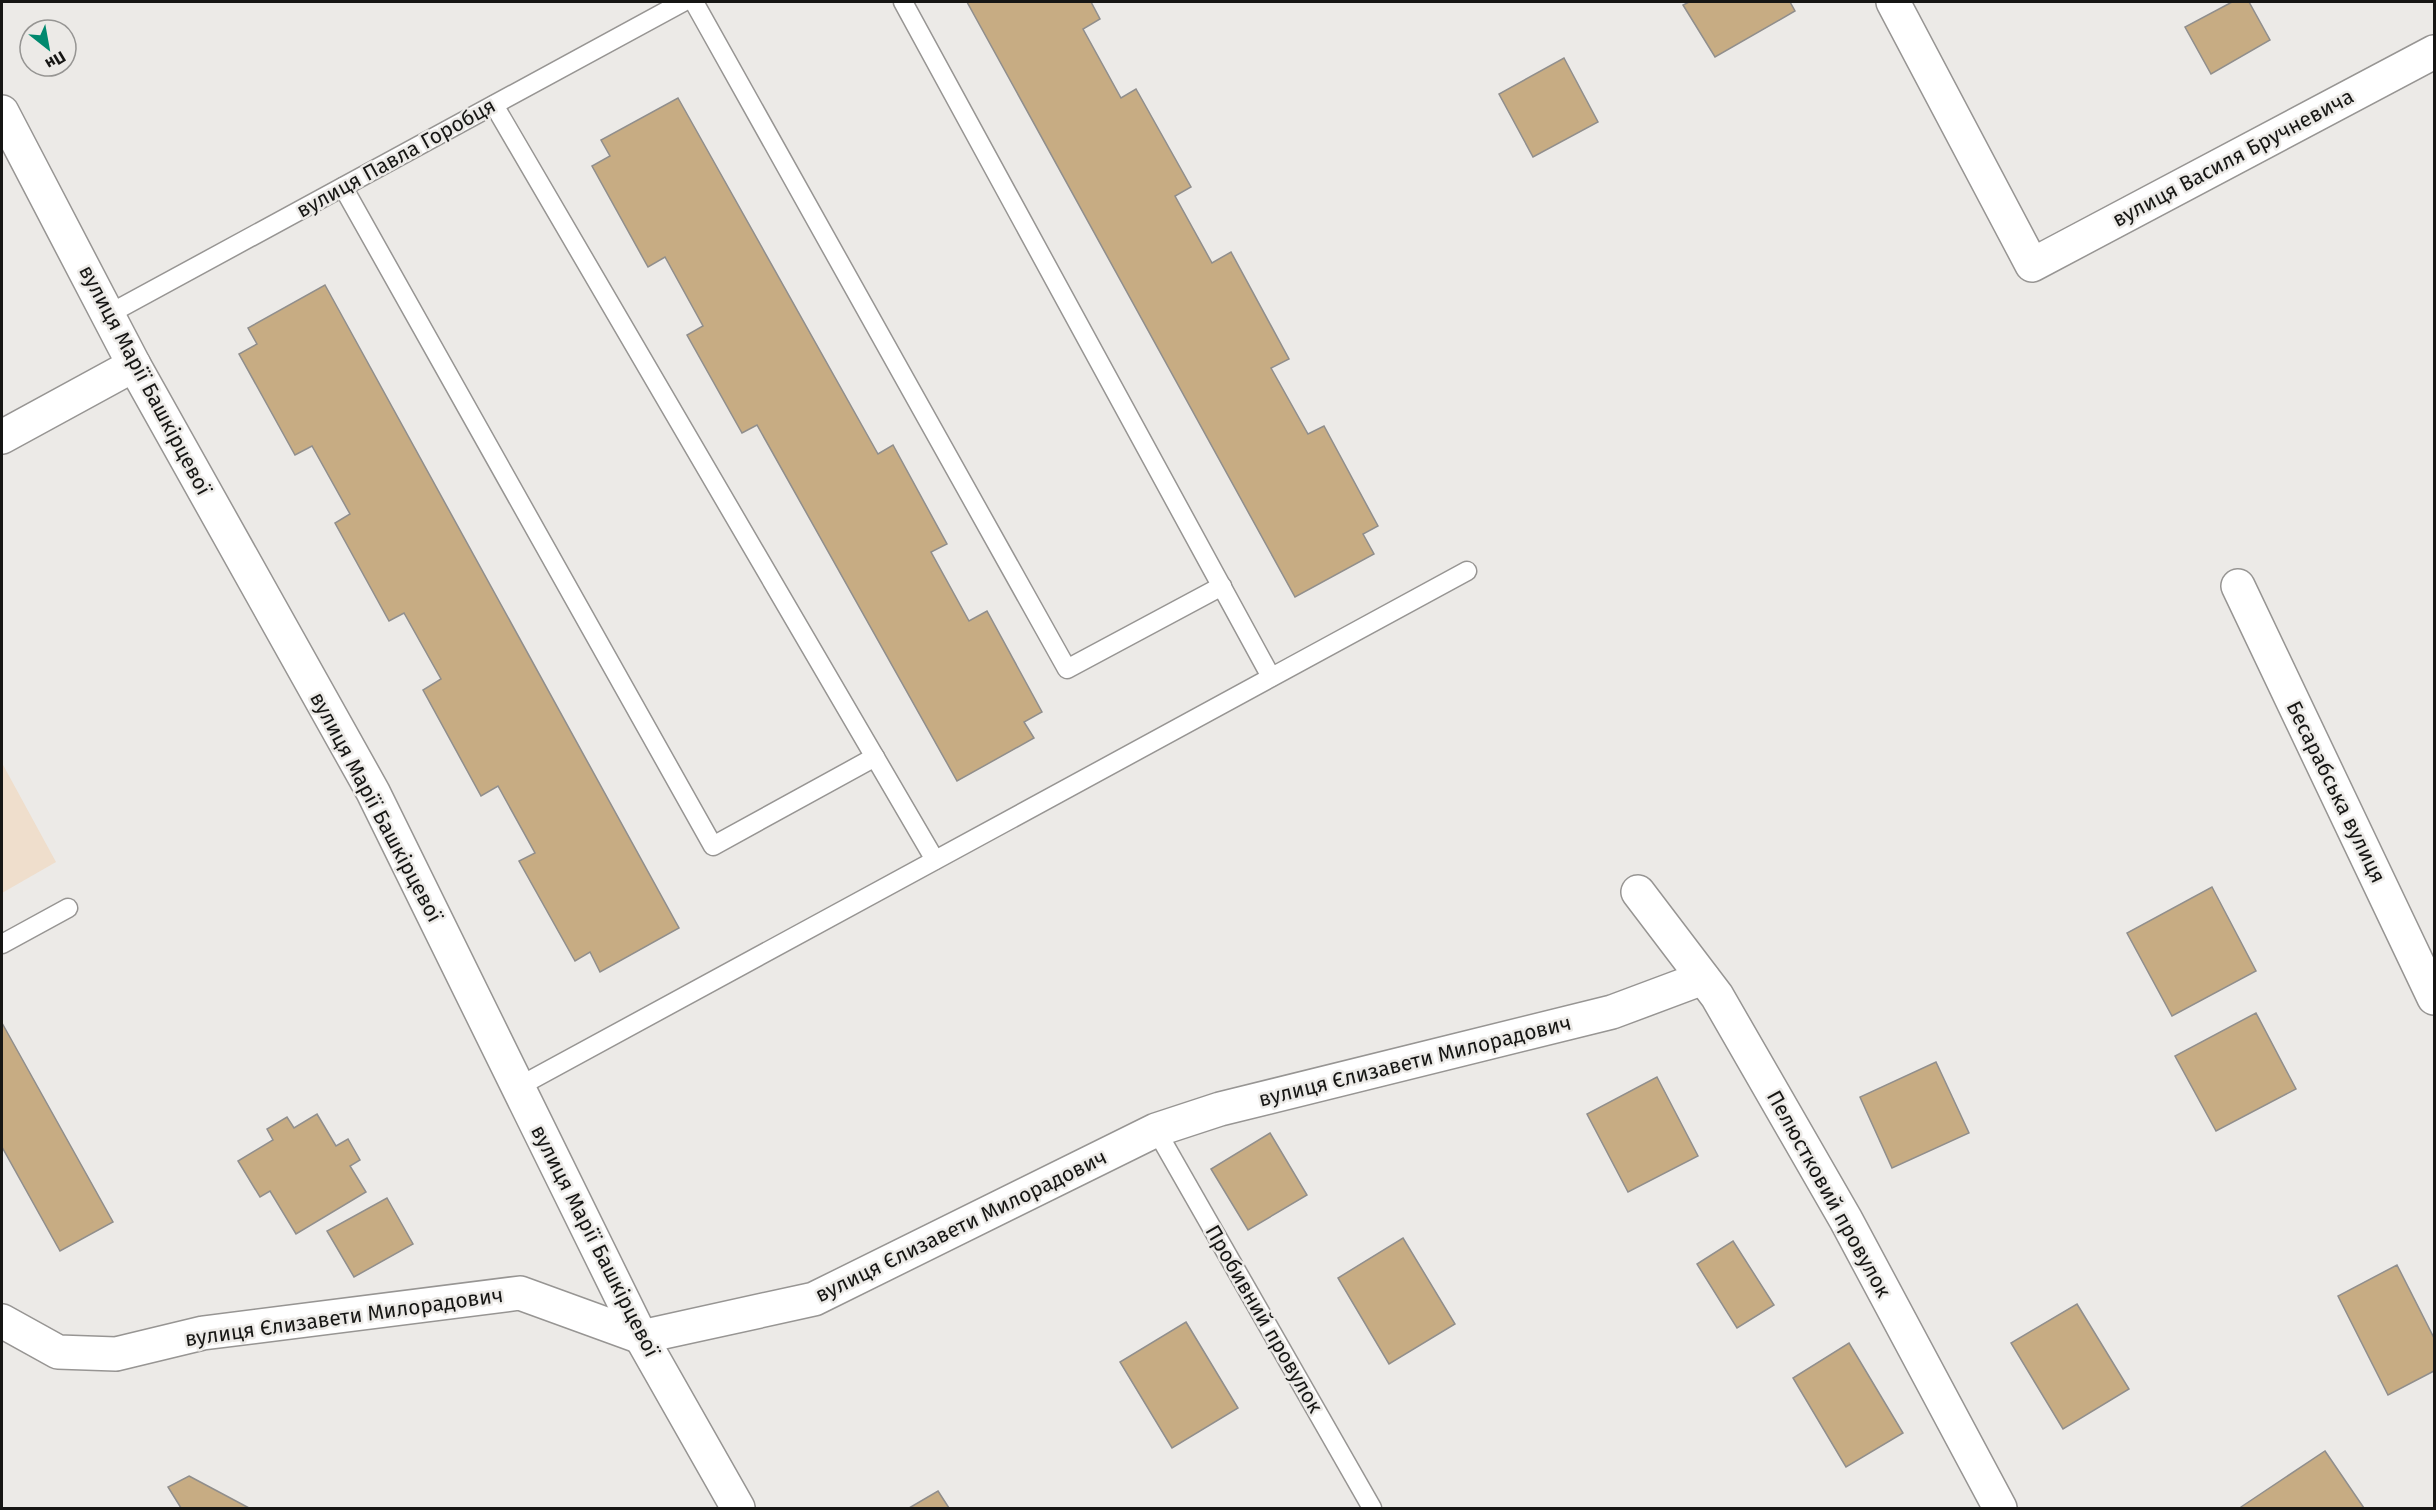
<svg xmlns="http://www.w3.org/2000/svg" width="2436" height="1510" viewBox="0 0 2436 1510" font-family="'Fira Sans',sans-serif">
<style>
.industrial{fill:#efdecc}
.building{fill:#c7ac83;stroke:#908e8c;stroke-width:1.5}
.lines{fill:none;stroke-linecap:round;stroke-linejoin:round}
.service-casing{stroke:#979593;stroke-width:21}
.minor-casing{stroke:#979593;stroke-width:36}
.service{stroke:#fff;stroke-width:18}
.minor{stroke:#fff;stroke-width:33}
.labels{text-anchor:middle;stroke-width:5;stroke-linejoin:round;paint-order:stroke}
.street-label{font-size:21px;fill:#161614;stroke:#eceae7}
</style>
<rect width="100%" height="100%" fill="#eceae7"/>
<!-- industrial -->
<polygon class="industrial" points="2,763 56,862 2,893"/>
<!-- building -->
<g class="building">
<polygon points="967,2 1091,2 1100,19 1083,29 1121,98 1136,89 1191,187 1175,196 1212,263 1231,252 1289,359 1271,368 1308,434 1324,426 1378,526 1363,534 1374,554 1295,597"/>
<polygon points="1689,2 1790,2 1795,11 1715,57 1683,5"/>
<polygon points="2232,2 2249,2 2270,40 2211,74 2185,27"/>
<polygon points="1564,58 1598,122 1533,157 1499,94"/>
<polygon points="678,98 878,454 893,445 947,544 931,552 969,621 987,611 1042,712 1024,722 1034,738 957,781 757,425 742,433 687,335 703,326 665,257 648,267 592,166 610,156 601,140"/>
<polygon points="325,285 679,928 600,972 590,952 575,961 519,861 535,853 498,786 481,796 423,690 441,679 404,613 389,621 335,523 350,514 312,446 295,455 239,354 257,344 248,328"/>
<polygon points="2212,887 2256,971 2172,1016 2127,933"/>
<polygon points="2256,1013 2296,1089 2216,1131 2175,1056"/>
<polygon points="2,1023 113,1222 60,1251 2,1147"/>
<polygon points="1936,1062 1969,1133 1892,1168 1860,1097"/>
<polygon points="1657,1077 1698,1156 1628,1192 1587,1114"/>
<polygon points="317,1114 336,1146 348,1139 360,1160 350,1166 366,1192 296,1234 270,1191 260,1197 238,1161 273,1140 267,1129 287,1117 294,1128"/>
<polygon points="1270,1133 1307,1195 1248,1230 1211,1169"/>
<polygon points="387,1198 413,1244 354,1277 327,1231"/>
<polygon points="1403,1238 1455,1324 1389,1364 1338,1278"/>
<polygon points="1733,1241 1774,1305 1737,1328 1697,1264"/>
<polygon points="2397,1265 2434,1338 2434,1371 2388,1395 2338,1296"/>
<polygon points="2077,1304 2129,1389 2063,1429 2011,1343"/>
<polygon points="1186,1322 1238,1408 1172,1448 1120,1362"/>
<polygon points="1849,1343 1903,1433 1846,1467 1793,1378"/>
<polygon points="2325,1451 2364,1508 2242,1508 2241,1507"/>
<polygon points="189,1476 249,1508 250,1508 181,1508 168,1487"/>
<polygon points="938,1491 949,1508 909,1508"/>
</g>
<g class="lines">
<!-- service casing -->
<g class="service-casing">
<g id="service">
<polyline points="694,2 1067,669 1222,586"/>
<polyline points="903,2 1271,677"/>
<polyline points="494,105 935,860"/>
<polyline points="343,187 713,846 875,757"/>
<polyline points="109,314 683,2"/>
<polyline points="2,944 68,908"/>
<polyline points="518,1087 1467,571"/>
<polyline points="1156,1130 1372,1508"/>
</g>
</g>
<!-- minor casing -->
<g class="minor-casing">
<g id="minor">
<polyline points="1893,2 2032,265 2434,52"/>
<polyline points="2,112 134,365 373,792 641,1337 738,1508"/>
<polyline points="2,437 134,365"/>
<polyline points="2238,586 2434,998"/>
<polyline points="1638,892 1717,996 1846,1220 2000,1508"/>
<polyline points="2,1321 58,1352 116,1354 203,1333 520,1293 641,1337 814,1299 1156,1130 1220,1109 1612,1012 1703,978"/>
</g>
</g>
<!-- service -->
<use href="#service" class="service"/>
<!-- minor -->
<use href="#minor" class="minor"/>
</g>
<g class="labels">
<!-- street labels -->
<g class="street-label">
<text transform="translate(396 158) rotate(-29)" y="7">вулиця Павла Горобця</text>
<text transform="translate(2233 158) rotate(-28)" y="7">вулиця Василя Бручневича</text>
<text transform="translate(145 380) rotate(62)" y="7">вулиця Марії Башкірцевої</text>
<text transform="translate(2336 792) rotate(64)" y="7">Бесарабська вулиця</text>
<text transform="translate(376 807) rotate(62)" y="7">вулиця Марії Башкірцевої</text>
<text transform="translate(1415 1061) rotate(-14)" y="7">вулиця Єлизавети Милорадович</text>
<text transform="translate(1829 1194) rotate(61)" y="7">Пелюстковий провулок</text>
<text transform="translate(961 1226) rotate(-26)" y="7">вулиця Єлизавети Милорадович</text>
<text transform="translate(595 1241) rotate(63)" y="7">вулиця Марії Башкірцевої</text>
<text transform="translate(344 1317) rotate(-8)" y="7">вулиця Єлизавети Милорадович</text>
<text transform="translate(1264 1319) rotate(60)" y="7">Пробивний провулок</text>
</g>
</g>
<!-- border -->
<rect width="2436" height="1510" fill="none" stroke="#161614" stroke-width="6"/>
<!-- north arrow -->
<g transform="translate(48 48) rotate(149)"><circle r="28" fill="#eceae7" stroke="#969593" stroke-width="1.5"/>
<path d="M0-4.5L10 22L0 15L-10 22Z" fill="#00896f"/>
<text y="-9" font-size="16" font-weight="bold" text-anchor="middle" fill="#161614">Пн</text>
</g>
</svg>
